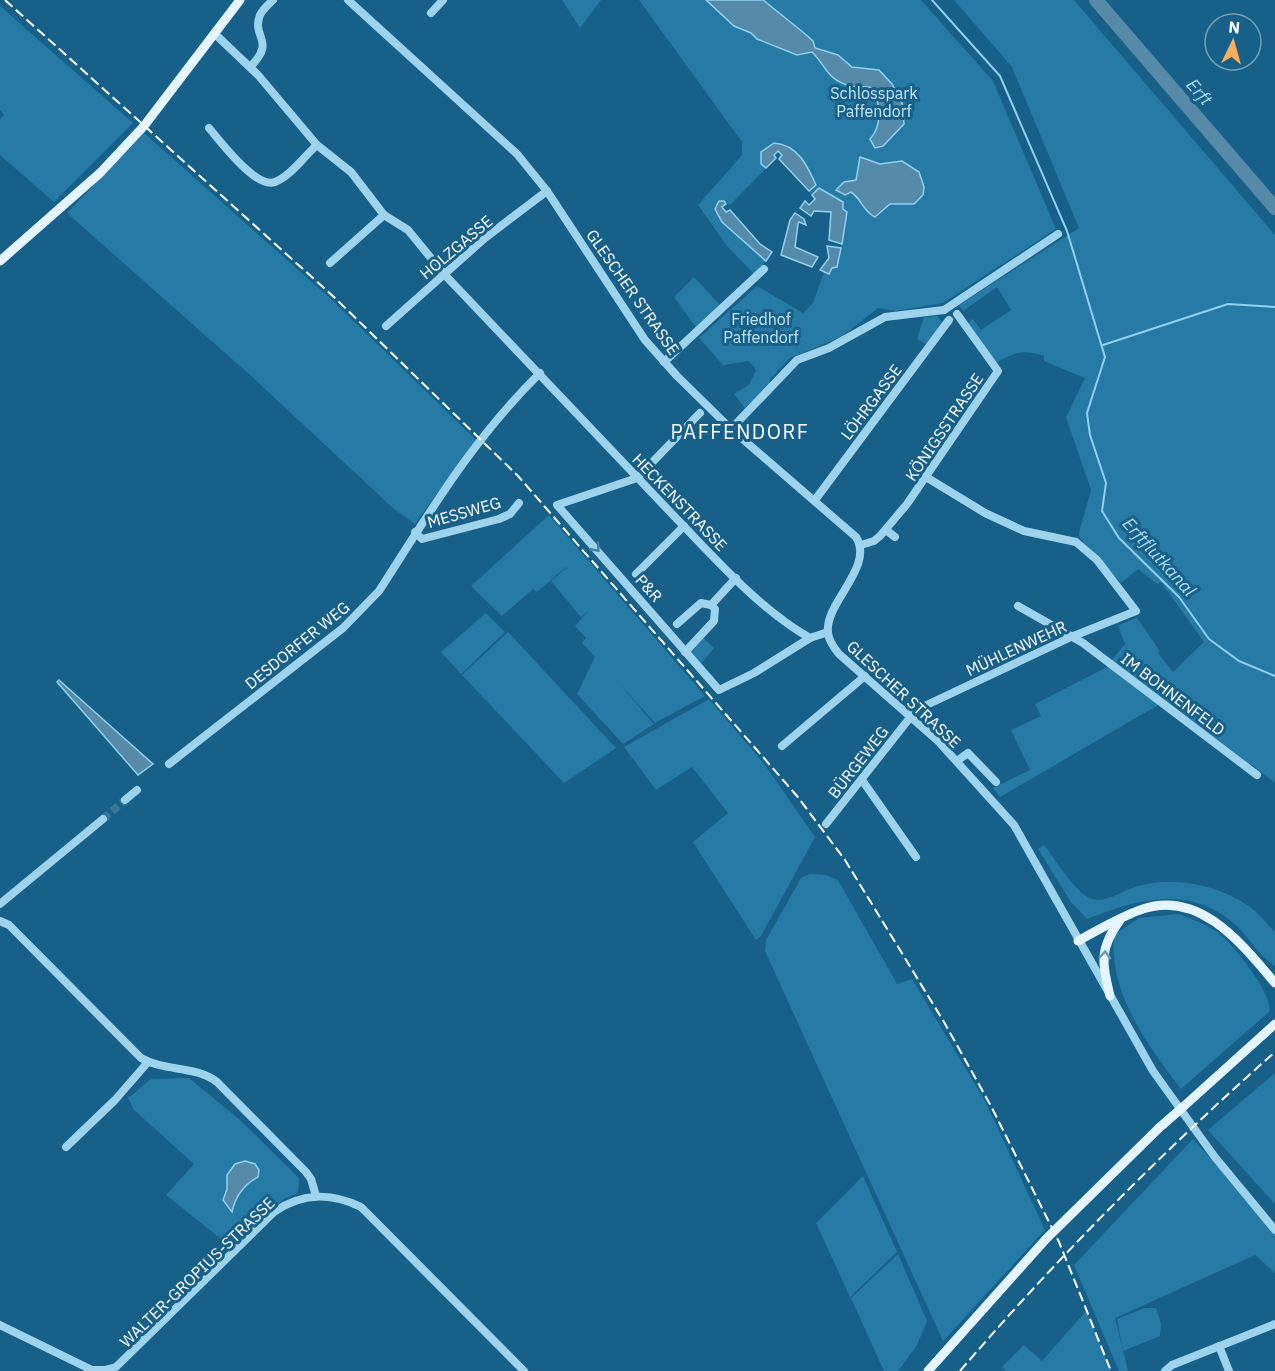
<svg xmlns="http://www.w3.org/2000/svg" width="1275" height="1371" viewBox="0 0 1275 1371" font-family="'IBM Plex Sans',sans-serif">
<style>
.green{fill:#267aa6}
.water{fill:#558aa8;stroke:#91d1f1;stroke-width:1.5}
.lines{fill:none;stroke-linecap:round;stroke-linejoin:round}
.stream{stroke:#91d1f1;stroke-width:2}
.river{stroke:#558aa8;stroke-width:14}
.minor-tunnel{stroke:#3a789b;stroke-width:8;stroke-dasharray:8 4;stroke-linecap:butt}
.minor{stroke:#9ed3ee;stroke-width:8}
.major{stroke:#e5f5ff;stroke-width:9}
.rail{stroke:#fff;stroke-width:2;stroke-dasharray:10 4.5;stroke-linecap:butt}
.major-bridge{stroke:#e5f5ff;stroke-width:9}
.oneway{stroke:#4082a7}
.oneway2{stroke:#699cb8}
.labels{text-anchor:middle;stroke-width:6;stroke-linejoin:round;paint-order:stroke}
.park-label{font-size:16px;fill:#c4e8fa;stroke:#176089}
.street-label{font-size:16px;fill:#fff;stroke:#176089}
.water-label{font-size:18px;font-style:italic;fill:#aadcf6;stroke:#176089}
.quarter-label{font-size:20px;letter-spacing:1.5px;fill:#fff;stroke:#176089}
</style>
<rect width="100%" height="100%" fill="#176089"/>
<!-- green -->
<g class="green">
<polygon points="562,0 601,0 580,28"/>
<polygon points="639,0 921,0 993,81 1056,229 943,303 895,311 878,308 841,337 790,358 770,379 769,385 745,408 734,394 749,385 756,370 749,361 723,365 699,338 757,286 803,313 813,303 824,272 829,274 832,268 837,267 847,212 843,209 842,202 819,189 812,195 779,159 782,155 777,151 774,155 776,158 730,205 721,200 715,206 720,219 766,261 754,274 727,246 698,205 742,155 742,142"/>
<path d="M954 0H1074L1275 235V783L1252 765 1241 761 1111 661 1125 644 1118 625 1137 618 1160 651 1158 653 1173 672 1204 642 1161 582 1157 584 1138 569 1121 583 1080 538 1079 533 1091 490 1066 417 1085 378 1044 361V356C1023 349 1014 352 996 363L968 323 973 319 981 330 1011 310 997 287 963 311 959 305 1079 228 1012 67Z"/>
<polygon points="0,6 133,123 54,202 0,155 0,119 4,115 0,110"/>
<polygon points="144,133 332,300 476,440 415,524 394,509 250,375 67,213"/>
<polygon points="694,277 721,306 697,329 674,297"/>
<polygon points="937,316 942,322 928,345 917,339 924,317"/>
<polygon points="549,515 705,696 655,723 618,682 654,724 623,744 577,694 595,657 582,643 586,638 575,626 588,611 581,617 551,581 566,568 568,570 566,567 537,592 533,589 502,616 471,586"/>
<polygon points="486,613 505,632 461,674 441,652"/>
<polygon points="508,632 616,748 564,783 462,675"/>
<polygon points="702,637 714,648 699,666 687,652"/>
<polygon points="1109,666 1160,704 1000,797 993,788 1030,770 1011,730 1041,716 1035,704"/>
<polygon points="709,699 765,765 815,837 761,936 756,940 693,842 728,813 692,767 656,790 624,747"/>
<path d="M1044 845C1055 859 1076 894 1092 899 1105 903 1123 891 1135 887 1172 875 1217 884 1249 906 1259 913 1267 924 1275 932V966C1257 955 1247 933 1230 920 1185 885 1135 900 1087 919L1071 902 1038 849Z"/>
<polygon points="810,874 826,875 838,880 897,984 912,979 985,1101 1045,1230 943,1341 765,951 766,940 801,878"/>
<path d="M1179 914C1192 919 1205 924 1217 932 1231 941 1275 996 1269 1012L1181 1089C1148 1046 1108 992 1114 935L1139 918Z"/>
<polygon points="1275,1073 1275,1204 1208,1130"/>
<polygon points="189,1078 239,1119 299,1178 298,1193 285,1198 231,1247 166,1195 194,1164 134,1110 128,1098 151,1079"/>
<polygon points="1193,1139 1275,1230 1275,1273 1255,1255 1115,1318 1128,1371 1119,1371 1074,1265"/>
<polygon points="863,1176 897,1252 850,1297 816,1223"/>
<polygon points="898,1254 927,1321 917,1345 898,1371 884,1371 851,1298"/>
<polygon points="1145,1308 1156,1308 1161,1325 1160,1336 1123,1351 1117,1319"/>
<polygon points="1086,1311 1111,1371 1006,1371 1002,1367 1024,1345 1042,1361"/>
</g>
<!-- water -->
<g class="water">
<path d="M706 0H763L804 33 813 41 815 48 838 55 852 67 879 70 892 84 902 103 904 124 883 146 875 148 870 139C883 125 879 107 875 89 867 85 860 88 851 86 826 80 826 65 812 52L797 55 757 39 751 33 734 26Z"/>
<path d="M774 143C798 145 807 165 816 185L809 191 779 159 782 155 778 151 774 155 776 158 766 168 761 164V152Z"/>
<path d="M860 157 880 164 902 161 919 172 924 187 923 195 914 204H890L875 217C863 212 862 199 851 192L845 195 836 190 844 182 856 180Z"/>
<polygon points="819,188 843,202 843,209 847,212 842,244 829,240 831,212 814,211 811,216 800,208 805,201 809,205 815,199 812,195"/>
<polygon points="719,201 724,201 726,204 722,207 726,212 730,210 760,244 772,252 766,261 722,222 715,209"/>
<polygon points="795,213 804,219 806,225 799,222 798,224 795,247 818,257 812,267 781,255 790,220"/>
<polygon points="827,246 841,248 837,267 832,268 829,274 820,270 829,258"/>
<polygon points="59,680 153,764 138,775 57,682"/>
<path d="M245 1161 255 1164 259 1170 258 1177C243 1185 235 1198 232 1212L223 1200 227 1189V1175L235 1164Z"/>
</g>
<g class="lines">
<!-- stream -->
<g class="stream">
<polyline points="932,0 1000,76 1067,231 1105,357 1087,413 1090,435 1106,483 1102,511 1119,538 1179,597 1209,639 1239,661 1275,676"/>
<polyline points="1103,345 1228,304 1275,307"/>
</g>
<!-- river -->
<polyline class="river" points="1096,0 1275,208"/>
<!-- minor-tunnel -->
<polyline class="minor-tunnel" points="103,819 125,800"/>
<!-- minor -->
<g class="minor">
<path d="M348 0 517 154 547 191 645 340 677 376 731 429 856 537C875 567 824 603 828 633 829 641 834 648 839 654L938 741 1014 825 1153 1071 1214 1156 1275 1230"/>
<polyline points="431,13 443,0"/>
<path d="M215 34 258 75 317 145 351 172 384 215 408 230 444 274C521 354 597 436 674 516 714 557 760 610 810 638"/>
<path d="M250 67C277 40 251 38 260 15 263 9 269 4 273 0"/>
<path d="M209 128C221 142 256 189 275 182 291 176 305 155 317 145"/>
<polyline points="330,263 384,215"/>
<polyline points="944,310 1058,234"/>
<polyline points="386,326 485,238 547,191"/>
<polyline points="664,362 764,269"/>
<polyline points="700,413 637,478 557,505 719,690 754,673 810,638 828,632"/>
<polyline points="731,429 797,360 829,348 885,317 944,310"/>
<polyline points="815,500 949,320"/>
<polyline points="886,530 895,537"/>
<polyline points="415,532 422,539 499,519 510,514 519,503"/>
<polyline points="861,545 874,541 880,536 907,504 998,371 957,314"/>
<polyline points="636,574 684,526"/>
<polyline points="1018,606 1083,643 1257,775"/>
<polyline points="677,624 701,603 711,605"/>
<polyline points="685,652 714,621 715,609 711,605 736,578"/>
<polyline points="782,746 865,676"/>
<polyline points="957,761 968,753 996,782"/>
<path d="M169 764 343 628 379 591C430 512 472 440 540 373"/>
<polyline points="862,780 916,857"/>
<polyline points="125,800 137,790"/>
<polyline points="826,824 916,710 1071,637 1136,611 1097,560 1076,542 1024,531 985,513 926,477"/>
<polyline points="0,904 103,819"/>
<path d="M0 921 9 925 141 1058C165 1072 195 1065 217 1082L306 1172 311 1179 316 1196"/>
<polyline points="66,1147 115,1100 148,1062"/>
<path d="M0 1325 92 1370H105L116 1367 274 1212C301 1193 331 1192 361 1207L524 1371"/>
<polyline points="1219,1346 1229,1371"/>
<polyline points="1165,1371 1172,1365 1275,1324"/>
</g>
<!-- major -->
<g class="major">
<polyline points="0,261 100,173 144,126 240,0"/>
<path d="M1078 941C1098 930 1118 918 1140 910 1199 888 1242 944 1275 983"/>
<path d="M1110 996C1102 962 1099 949 1120 920"/>
<polyline points="1183,1107 1275,1024"/>
<polyline points="928,1371 1046,1239 1159,1128"/>
</g>
<!-- rail -->
<g class="rail">
<polyline points="5,0 335,298 518,476 797,796 845,860 944,1022 991,1106 1059,1242 1111,1371"/>
<path d="M960 1371C1058 1257 1163 1151 1275 1052"/>
</g>
<!-- major-bridge -->
<polyline class="major-bridge" points="1159,1128 1183,1107"/>
</g>
<!-- one-way arrows -->
<defs><path id="oneway-chevron" d="M-2-3.5L2.5 0L-2 3.5" fill="none" stroke-width="1.6" stroke-linecap="round" stroke-linejoin="round" transform="scale(1.5)"/></defs>
<use class="oneway" href="#oneway-chevron" transform="translate(596 548) rotate(48)"/>
<use class="oneway2" href="#oneway-chevron" transform="translate(1105 955) rotate(-86)"/>
<g class="labels">
<!-- park labels -->
<g class="park-label">
<text x="874" y="99">Schlosspark<tspan x="874" dy="18">Paffendorf</tspan></text>
<text x="761" y="325">Friedhof<tspan x="761" dy="18">Paffendorf</tspan></text>
</g>
<!-- street labels -->
<g class="street-label">
<text transform="translate(456 247) rotate(-40)" y="6">HOLZGASSE</text>
<text transform="translate(633 292) rotate(55)" y="6">GLESCHER STRASSE</text>
<text transform="translate(871 402) rotate(-53)" y="6">LÖHRGASSE</text>
<text transform="translate(944 427) rotate(-56)" y="6">KÖNIGSSTRASSE</text>
<text transform="translate(680 502) rotate(46)" y="6">HECKENSTRASSE</text>
<text transform="translate(464 512) rotate(-16)" y="6">MESSWEG</text>
<text transform="translate(649 588) rotate(48)" y="6">P&amp;R</text>
<text transform="translate(297 645) rotate(-39)" y="6">DESDORFER WEG</text>
<text transform="translate(1016 648) rotate(-25)" y="6">MÜHLENWEHR</text>
<text transform="translate(904 694) rotate(43)" y="6">GLESCHER STRASSE</text>
<text transform="translate(1173 694) rotate(37)" y="6">IM BOHNENFELD</text>
<text transform="translate(858 762) rotate(-52)" y="6">BÜRGEWEG</text>
<text transform="translate(197 1272) rotate(-44)" y="6">WALTER-GROPIUS-STRASSE</text>
</g>
<!-- water labels -->
<g class="water-label">
<text transform="translate(1199 92) rotate(49)" y="6">Erft</text>
<text transform="translate(1159 557) rotate(48)" y="6">Erftflutkanal</text>
</g>
<!-- quarter labels -->
<g class="quarter-label">
<text x="740" y="439">PAFFENDORF</text>
</g>
</g>
<!-- north arrow -->
<g transform="translate(1233 42) rotate(5)"><circle r="28" fill="#176089" stroke="#74a0b8" stroke-width="1.5"/>
<path d="M0-4.5L10 22L0 15L-10 22Z" fill="#ffae5b"/>
<text y="-9" font-size="16" font-weight="bold" text-anchor="middle" fill="#ffffff">N</text>
</g>
</svg>
